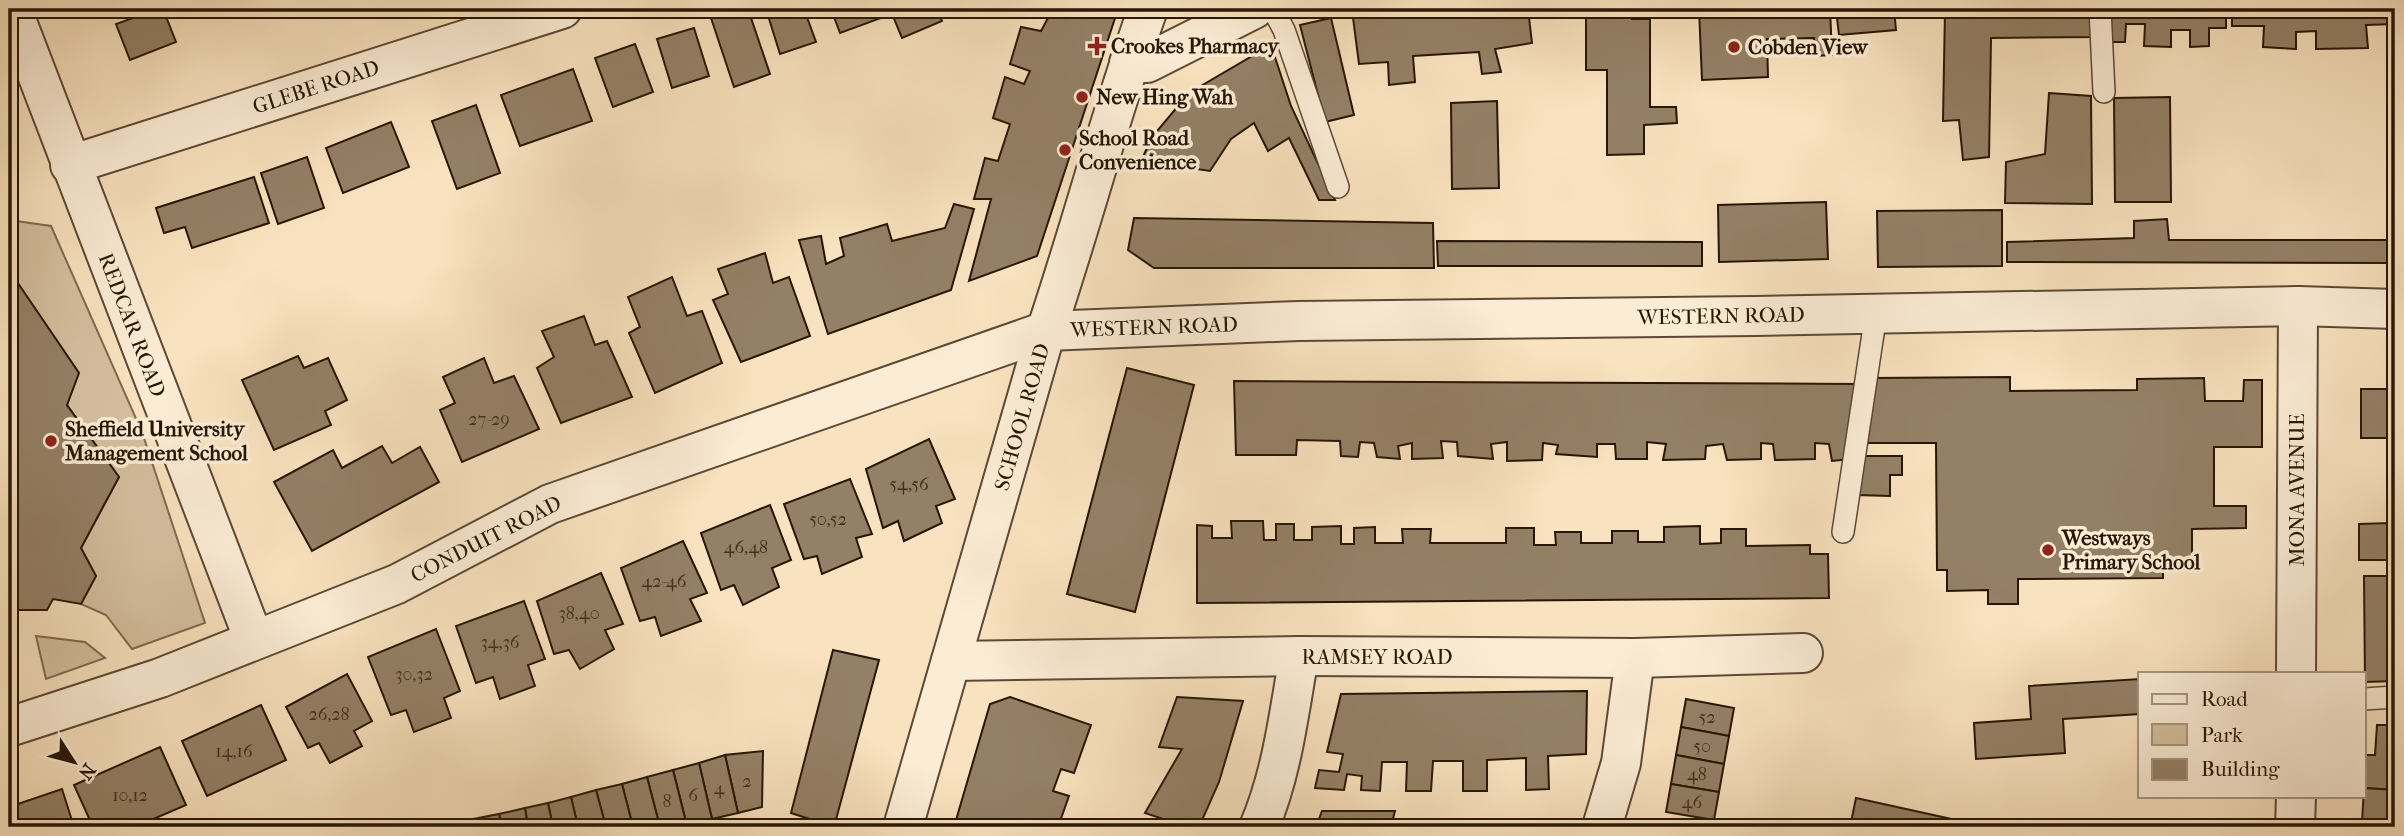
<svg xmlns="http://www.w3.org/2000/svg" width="2404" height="836" viewBox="0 0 2404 836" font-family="'IM FELL French Canon',serif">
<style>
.green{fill:#d5bf9f;stroke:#7e6a52;stroke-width:2}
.building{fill:#948066;stroke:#271605;stroke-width:2}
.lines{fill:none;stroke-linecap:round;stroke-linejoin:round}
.service-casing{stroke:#5c4934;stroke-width:24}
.minor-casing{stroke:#5c4934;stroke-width:42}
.service{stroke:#fbecd5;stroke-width:21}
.minor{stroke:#fbecd5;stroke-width:38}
.poi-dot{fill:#8f2418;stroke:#fbecd5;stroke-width:2.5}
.labels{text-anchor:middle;stroke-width:7;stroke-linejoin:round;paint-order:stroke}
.number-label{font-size:18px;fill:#42301d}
.poi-label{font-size:21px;font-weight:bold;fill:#271605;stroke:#fbecd5;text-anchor:start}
.street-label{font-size:21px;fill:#271605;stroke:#fbecd5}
</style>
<rect width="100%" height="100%" fill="#f9e2bf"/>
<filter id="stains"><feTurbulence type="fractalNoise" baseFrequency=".00286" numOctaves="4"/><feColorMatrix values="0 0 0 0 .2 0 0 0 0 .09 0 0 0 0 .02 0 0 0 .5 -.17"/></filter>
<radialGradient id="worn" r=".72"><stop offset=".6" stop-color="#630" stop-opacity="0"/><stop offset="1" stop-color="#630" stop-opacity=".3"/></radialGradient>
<!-- green -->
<g class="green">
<polygon points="9,220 51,226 142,432 205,623 132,649 106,615 81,604 96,576 81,548 119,477 67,405 78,373 9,270"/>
<polygon points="36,636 85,642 105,658 46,679"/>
</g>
<!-- building -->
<g class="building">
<polygon points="158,9 163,9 176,42 130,60 116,24"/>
<polygon points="739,9 748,9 770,74 734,87 711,18"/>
<polygon points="766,9 804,9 816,42 780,54"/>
<polygon points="831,9 877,9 881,18 840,33"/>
<polygon points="890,9 937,9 942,21 902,38"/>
<polygon points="1029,9 1118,9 1037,256 969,281 991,199 974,199 985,158 998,161 1010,124 993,118 1005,77 1024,84 1030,71 1010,64 1021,27 1041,31 1048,18"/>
<polygon points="1368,9 1528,9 1532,43 1495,49 1501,72 1482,74 1479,52 1413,56 1415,82 1389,85 1388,62 1359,64 1352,10"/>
<polygon points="1586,9 1632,9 1632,19 1650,19 1650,107 1676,107 1677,123 1644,125 1644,154 1607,155 1607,70 1586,70"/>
<polygon points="1699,9 1830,9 1832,55 1815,56 1814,38 1767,39 1768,77 1702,80"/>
<polygon points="1836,9 1894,9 1896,30 1839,35"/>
<polygon points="1945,9 2097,9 2099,37 1991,38 1989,157 1963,160 1959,120 1943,121"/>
<polygon points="2109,9 2226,9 2226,28 2209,28 2209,46 2190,47 2190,30 2171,30 2171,47 2144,46 2145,24 2126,24 2125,42 2109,42"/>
<polygon points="2232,9 2395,9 2395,24 2366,25 2368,48 2316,49 2316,31 2296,32 2296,49 2263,47 2264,26 2232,26"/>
<polygon points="1331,18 1354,115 1325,122 1300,25"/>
<polygon points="694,28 709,76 672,88 657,39"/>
<polygon points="635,44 653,92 613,107 595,58"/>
<polygon points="1271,45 1291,106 1335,200 1319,200 1289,138 1268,151 1254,123 1231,139 1210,171 1141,161 1152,137 1189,93"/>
<polygon points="573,69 592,121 520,146 501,95"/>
<polygon points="2049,93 2091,96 2092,204 2005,203 2006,162 2045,154"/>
<polygon points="2170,97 2171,202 2115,202 2114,98"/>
<polygon points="1497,101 1499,188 1452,189 1451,103"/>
<polygon points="476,105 500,173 457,189 432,121"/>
<polygon points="391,122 409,167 343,193 326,148"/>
<polygon points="307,157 324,208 278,224 261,173"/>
<polygon points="254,177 269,223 192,248 185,227 164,233 156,208"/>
<polygon points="1826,202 1828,259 1719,262 1718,205"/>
<polygon points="954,204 974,209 951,290 828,334 799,240 821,236 826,264 844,256 840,238 887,224 892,241 945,228"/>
<polygon points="2002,210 2002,266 1878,267 1877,211"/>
<polygon points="1134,218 1433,223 1434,268 1154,268 1128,250"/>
<polygon points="2167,219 2169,240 2395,240 2395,263 2007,262 2007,242 2134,238 2134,221"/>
<polygon points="1437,241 1702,242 1702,266 1438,266"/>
<polygon points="765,253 773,283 789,277 810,336 741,362 713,300 728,294 718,269"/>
<polygon points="9,270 79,373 67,405 119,477 81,548 96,576 81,604 53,599 47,610 9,610"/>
<polygon points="672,277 687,316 702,311 722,363 655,393 629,333 640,327 628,297"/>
<polygon points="584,316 595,345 607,341 632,397 561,423 537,368 554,357 542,331"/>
<polygon points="298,356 304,368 328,358 347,400 325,411 331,425 274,450 242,380"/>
<polygon points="484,358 494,383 514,376 539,429 462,462 440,410 455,403 443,377"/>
<polygon points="1127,368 1194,385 1135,612 1067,594"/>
<polygon points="2010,377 2010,391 2137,390 2137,379 2204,378 2205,401 2243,401 2244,380 2262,380 2262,447 2214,447 2214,506 2246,506 2246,528 2192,529 2192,559 2163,560 2163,578 2018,579 2018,604 1988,604 1988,590 1947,591 1947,570 1937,570 1936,443 1868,443 1868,378"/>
<polygon points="1234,381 1859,384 1851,459 1832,461 1829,444 1815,443 1815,459 1775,460 1773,444 1761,443 1761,459 1727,460 1723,444 1706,446 1705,459 1663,460 1666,444 1647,442 1647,459 1616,459 1615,444 1597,444 1597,457 1556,454 1558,445 1543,443 1542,460 1507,461 1507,442 1491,444 1493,459 1458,456 1457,442 1441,441 1443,458 1412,459 1412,443 1398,446 1400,459 1377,457 1374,443 1360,442 1358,457 1341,456 1340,441 1297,440 1296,455 1236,455"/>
<rect x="2361" y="389" width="34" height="49"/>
<polygon points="929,439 955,499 936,506 942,523 904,541 898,521 883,528 866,469"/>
<polygon points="382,446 392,463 420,447 439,482 312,551 274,482 333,450 342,468"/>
<polygon points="1855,456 1902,456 1902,475 1890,475 1890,496 1855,495"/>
<polygon points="850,479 872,534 856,538 862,557 822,574 817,556 804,559 784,504"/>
<polygon points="770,505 791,560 772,568 779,587 743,605 734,585 721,590 701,533"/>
<polygon points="1231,521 1263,521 1264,540 1276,540 1276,524 1294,524 1294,540 1312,540 1312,527 1341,526 1341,544 1354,544 1354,528 1375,527 1375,543 1403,543 1402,529 1431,529 1430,543 1506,543 1506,528 1534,528 1534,545 1556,545 1555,532 1581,532 1581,543 1612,543 1612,531 1638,531 1638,542 1664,542 1664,527 1700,526 1700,544 1721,543 1721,529 1746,529 1746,546 1810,545 1810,554 1828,554 1829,598 1197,603 1197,525 1212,526 1212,538 1232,538"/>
<polygon points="2390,523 2391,560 2359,560 2359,524"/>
<polygon points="683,541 707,593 690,599 701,621 661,636 655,617 640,621 621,568"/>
<polygon points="601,573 623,624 605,630 614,649 580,669 569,650 554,654 537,601"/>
<polygon points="2364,576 2395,576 2395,681 2365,682"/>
<polygon points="524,601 545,659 528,665 535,686 500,699 493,677 476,683 456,626"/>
<polygon points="436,629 460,691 444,698 451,718 414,732 406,710 391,715 368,657"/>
<polygon points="833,650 879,660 834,827 791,813"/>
<polygon points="347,674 372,721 354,731 362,746 330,763 319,743 308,748 286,707"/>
<polygon points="2140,679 2140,714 2063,719 2065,753 1976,759 1974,723 2031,719 2029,686"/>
<polygon points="1587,691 1586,754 1548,756 1549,789 1526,790 1526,758 1487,760 1487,791 1463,791 1463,761 1433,761 1431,791 1406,791 1407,762 1382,762 1380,791 1361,790 1362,776 1347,774 1344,790 1315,788 1319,770 1339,772 1343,754 1327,752 1341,694"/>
<polygon points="1010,697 1091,725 1074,773 1061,769 1053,791 1069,796 1058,827 1044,825 1043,827 954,827 990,704"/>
<polygon points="1177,697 1243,701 1219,782 1199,827 1165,827 1169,821 1145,813 1182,749 1159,747"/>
<polygon points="1686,699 1734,708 1729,736 1681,727"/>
<polygon points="261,705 286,760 207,796 182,741"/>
<polygon points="2377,725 2395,725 2395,790 2364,788 2365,755 2375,755"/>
<polygon points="1681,727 1729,736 1724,764 1676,755"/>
<polygon points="160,747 186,805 135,827 93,827 74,785"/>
<polygon points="763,751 762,807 738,813 725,755"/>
<polygon points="725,755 738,813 712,819 699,763"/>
<polygon points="1676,755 1724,764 1719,792 1671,784"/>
<polygon points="699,763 712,819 687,826 673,770"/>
<polygon points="673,770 687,826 660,827 647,777"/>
<polygon points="647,777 660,827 633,827 622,784"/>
<polygon points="622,784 633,827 606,827 596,790"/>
<polygon points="1671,784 1719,792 1714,820 1666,812"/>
<polygon points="2364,788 2395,790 2395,823 2362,822"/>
<polygon points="62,789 74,827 9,827 9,807"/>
<polygon points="596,790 606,827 578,827 571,797"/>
<polygon points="571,797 578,827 553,827 548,803"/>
<polygon points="1856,798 1988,827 1850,827"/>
<polygon points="548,803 553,827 528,827 525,808"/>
<polygon points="525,808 528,827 502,827 499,814"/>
<polygon points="1322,811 1395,811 1391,826 1376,823 1374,827 1316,827"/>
<polygon points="499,814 502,827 475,827 473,819"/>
<polygon points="473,819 475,827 446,827 445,826"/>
</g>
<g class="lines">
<!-- service casing -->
<g class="service-casing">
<g id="service">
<polyline points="1273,9 1284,30 1338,187"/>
<polyline points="2100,9 2104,92"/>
<polyline points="1843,532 1876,314"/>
<polyline points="2364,699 2395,697"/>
</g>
</g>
<!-- minor casing -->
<g class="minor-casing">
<g id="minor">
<polyline points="12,9 254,640"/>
<polyline points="1129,63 1147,63 1254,9"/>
<polyline points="70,165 562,9"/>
<polyline points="951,661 1299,656 1635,658 1803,653"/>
<polyline points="2296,673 2298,306"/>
<polyline points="9,727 160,678 397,584 550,504 1046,331 1298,321 1756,316 2298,306 2395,309"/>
<path d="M903 827 1046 331C1082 224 1110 115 1148 9"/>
<path d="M1259 827C1282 774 1289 713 1299 656"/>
<polyline points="1602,827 1621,763 1635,658"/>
<polyline points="2295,827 2296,796"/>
</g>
</g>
<!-- service -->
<use href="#service" class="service"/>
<!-- minor -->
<use href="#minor" class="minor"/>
</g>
<!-- markers -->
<g class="poi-dot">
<path d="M1093.5 35.5h7v7h7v7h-7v7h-7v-7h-7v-7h7z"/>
<circle cx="1734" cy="47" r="7"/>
<circle cx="1082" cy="97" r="7"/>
<circle cx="1065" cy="150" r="7"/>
<circle cx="51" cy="441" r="7"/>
<circle cx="2048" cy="550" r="7"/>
</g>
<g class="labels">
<!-- number labels -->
<g class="number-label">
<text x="489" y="425">27-29</text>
<text x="909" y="490">54,56</text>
<text x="828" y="525">50,52</text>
<text x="746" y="553">46,48</text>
<text x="664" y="587">42-46</text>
<text x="579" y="619">38,40</text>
<text x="500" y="648">34,36</text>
<text x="414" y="680">30,32</text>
<text x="329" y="720">26,28</text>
<text x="1707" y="723">52</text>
<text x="1702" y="752">50</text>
<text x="234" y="757">14,16</text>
<text x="1697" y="780">48</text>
<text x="747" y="787">2</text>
<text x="719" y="794">4</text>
<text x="130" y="801">10,12</text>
<text x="693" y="801">6</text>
<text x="667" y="807">8</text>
<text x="1692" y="808">46</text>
</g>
<!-- poi labels -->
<g class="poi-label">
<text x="1111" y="53">Crookes Pharmacy</text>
<text x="1748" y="54">Cobden View</text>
<text x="1096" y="104">New Hing Wah</text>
<text x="1079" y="145">School Road<tspan x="1079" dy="24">Convenience</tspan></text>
<text x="65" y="436">Sheffield University<tspan x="65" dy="24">Management School</tspan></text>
<text x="2062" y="545">Westways<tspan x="2062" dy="24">Primary School</tspan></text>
</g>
<!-- street labels -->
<g class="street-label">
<text transform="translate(316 87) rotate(-18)" y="7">GLEBE ROAD</text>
<text transform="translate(1721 316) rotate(-1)" y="7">WESTERN ROAD</text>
<text transform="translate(132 325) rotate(69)" y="7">REDCAR ROAD</text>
<text transform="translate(1154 327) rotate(-2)" y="7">WESTERN ROAD</text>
<text transform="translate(1022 417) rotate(-74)" y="7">SCHOOL ROAD</text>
<text transform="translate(2297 490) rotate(-90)" y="7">MONA AVENUE</text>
<text transform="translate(486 539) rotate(-27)" y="7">CONDUIT ROAD</text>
<text x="1377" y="664">RAMSEY ROAD</text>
</g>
</g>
<!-- margin -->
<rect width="2404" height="836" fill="none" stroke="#f9e2bf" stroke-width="35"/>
<rect x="10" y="10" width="2383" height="815" fill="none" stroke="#271605" stroke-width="3.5"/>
<rect x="18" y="18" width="2369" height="801" fill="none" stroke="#271605" stroke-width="2"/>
<!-- legend -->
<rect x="2138" y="672" width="228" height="126" fill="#fbecd5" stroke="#a69682" stroke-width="2"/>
<rect x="2152" y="694" width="35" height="10" fill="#fbecd5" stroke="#a69682" stroke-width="2"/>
<text x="2201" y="706" font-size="21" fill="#271605">Road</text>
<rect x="2152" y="724" width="35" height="21" fill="#d5bf9f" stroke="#a69682" stroke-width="2"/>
<text x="2201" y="742" font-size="21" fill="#271605">Park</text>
<rect x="2152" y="759" width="35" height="21" fill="#948066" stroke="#a69682" stroke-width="2"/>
<text x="2201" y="776" font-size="21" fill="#271605">Building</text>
<!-- north arrow -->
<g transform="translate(74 762) rotate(126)" stroke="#fbecd5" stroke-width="5" paint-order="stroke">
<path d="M0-5L12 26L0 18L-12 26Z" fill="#271605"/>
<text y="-10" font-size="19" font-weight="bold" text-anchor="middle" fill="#271605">N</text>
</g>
<rect width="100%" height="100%" filter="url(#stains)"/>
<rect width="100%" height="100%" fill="url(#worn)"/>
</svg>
